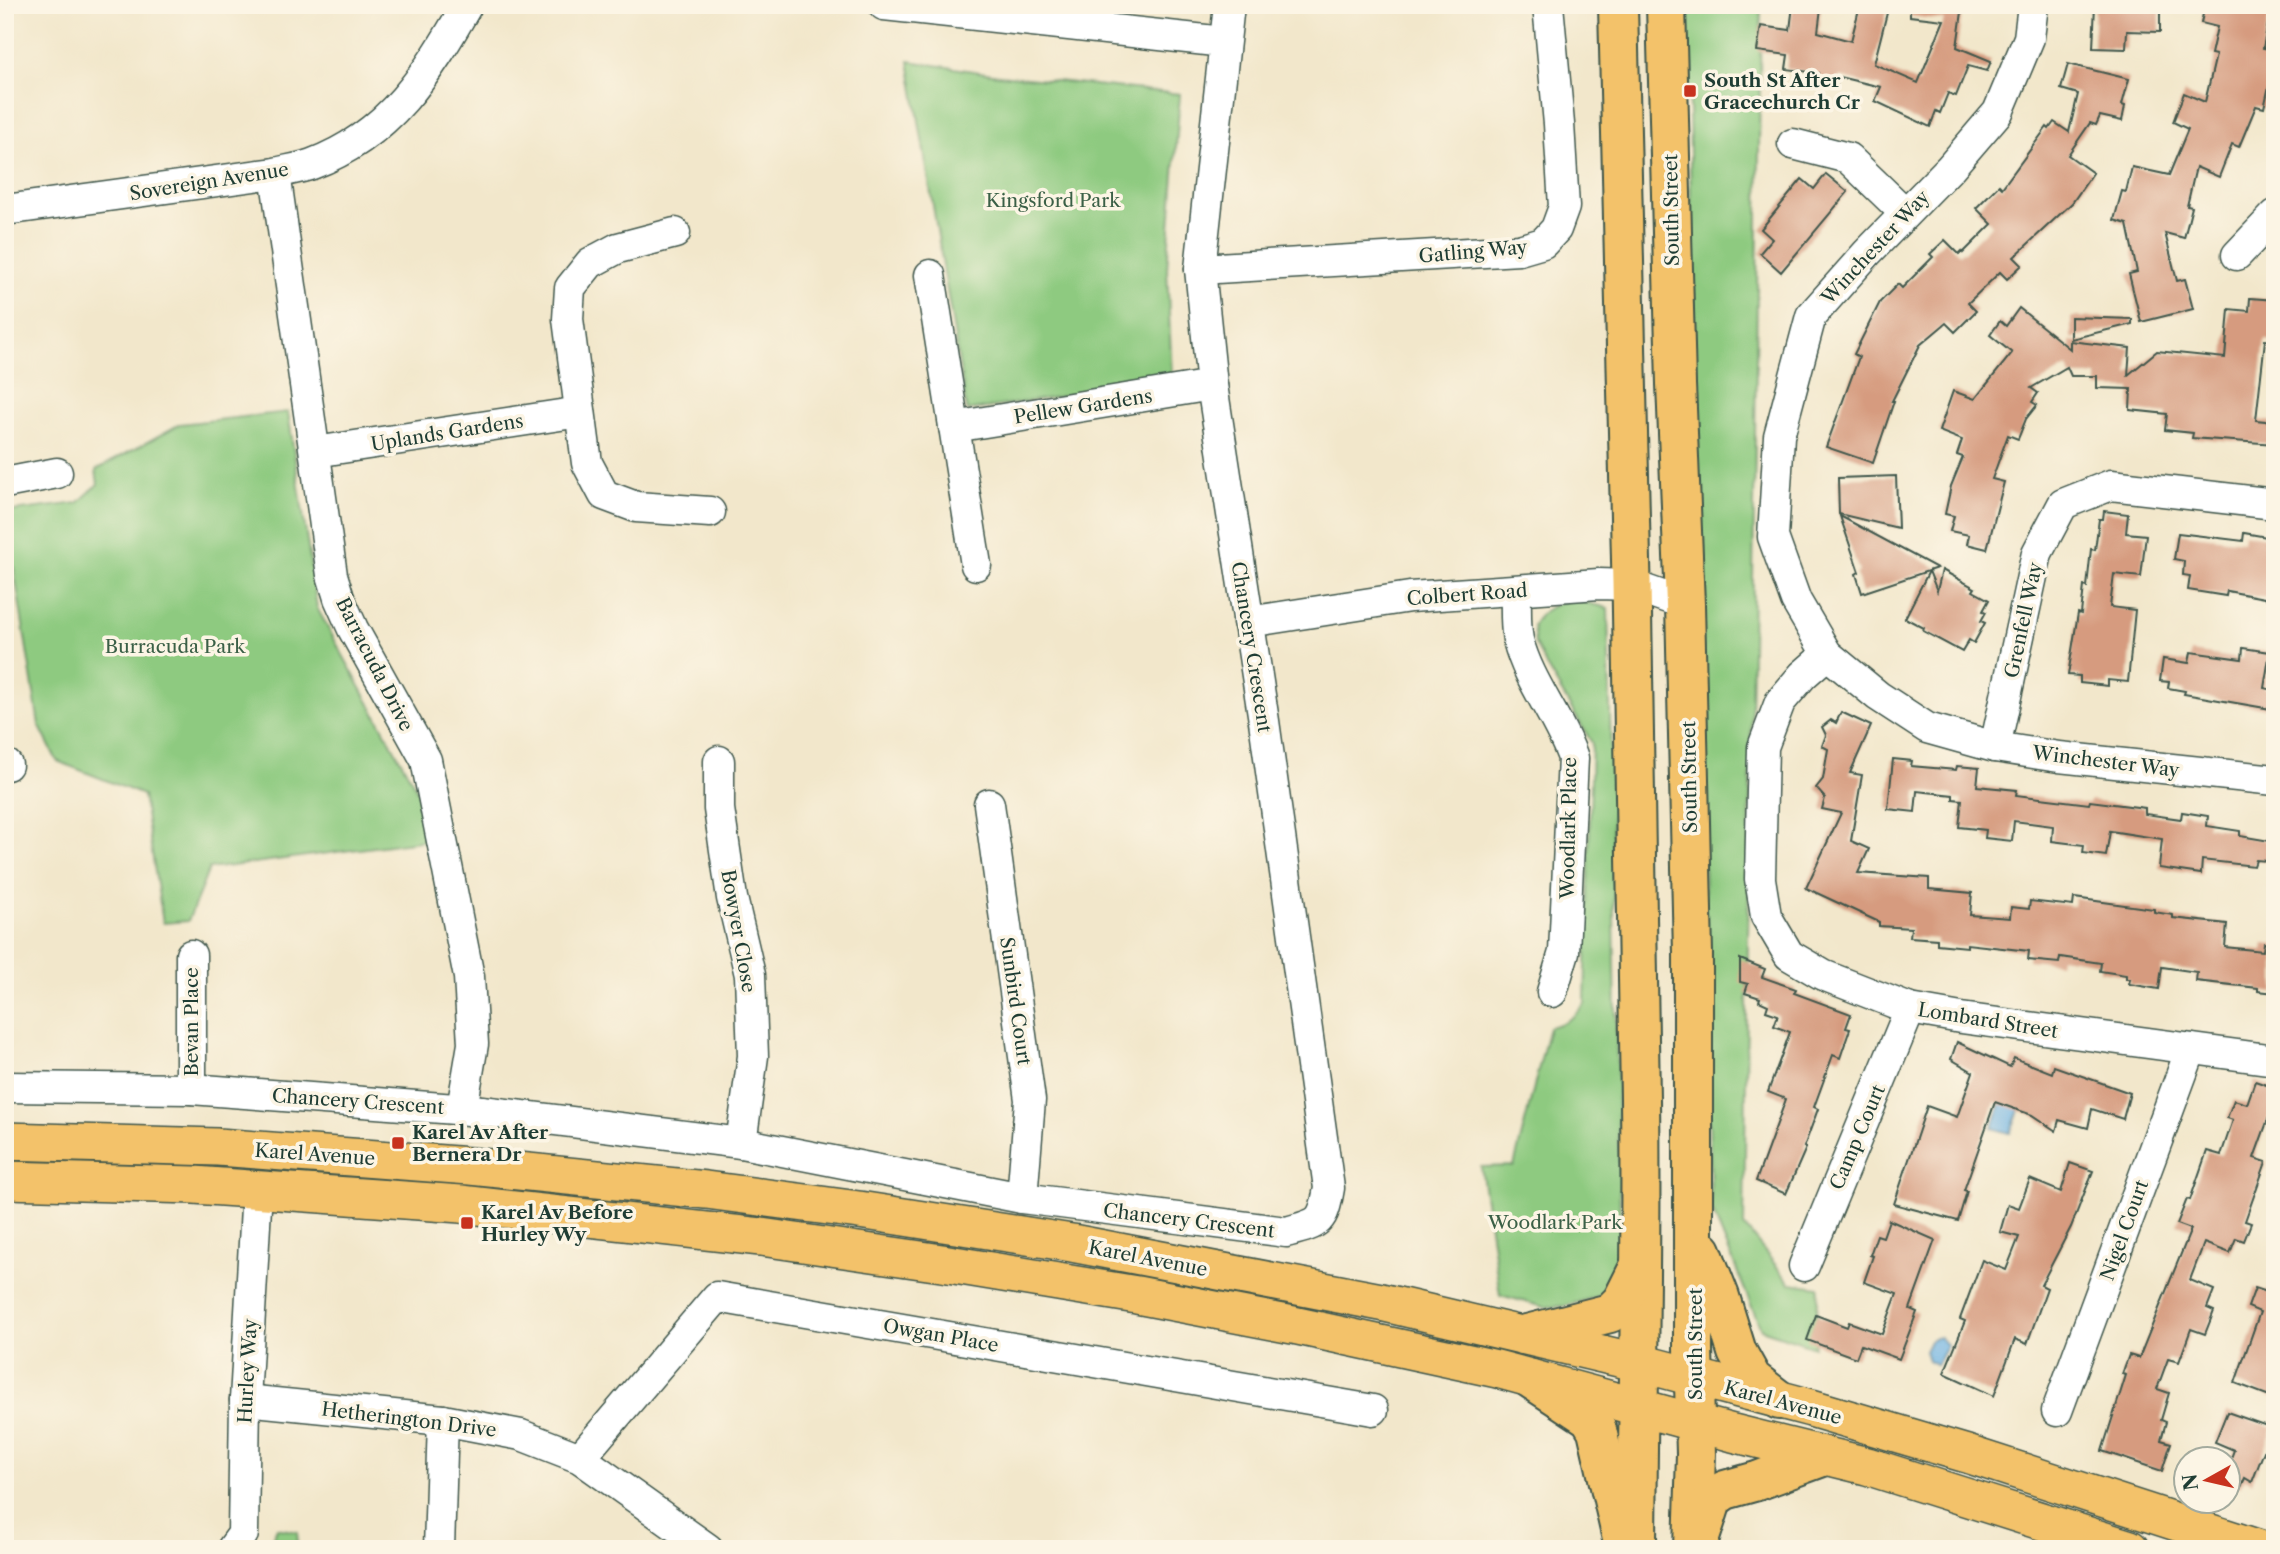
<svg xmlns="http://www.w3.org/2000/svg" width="2280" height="1554" viewBox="0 0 2280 1554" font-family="'Libre Caslon Text',serif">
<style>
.green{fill:#8eca80;stroke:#56845a;stroke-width:2}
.water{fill:#6eb3e4;stroke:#46788c;stroke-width:2}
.building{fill:#d69b7f}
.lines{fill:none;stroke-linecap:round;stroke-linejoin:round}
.minor-casing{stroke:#3f564b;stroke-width:33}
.major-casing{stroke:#3f564b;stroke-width:40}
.highway-casing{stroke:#3f564b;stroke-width:42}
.minor{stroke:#fff;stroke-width:30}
.major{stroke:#f3c26a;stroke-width:37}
.highway{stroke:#f3c26a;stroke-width:38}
.poi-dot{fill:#c8321e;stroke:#fcf5e5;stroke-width:2.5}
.labels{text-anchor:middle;stroke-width:7;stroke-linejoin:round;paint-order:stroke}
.poi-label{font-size:19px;font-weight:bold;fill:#1f3d34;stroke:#fcf5e5;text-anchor:start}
.street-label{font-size:19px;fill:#1f3d34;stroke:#fcf5e5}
.park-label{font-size:19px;fill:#3b6047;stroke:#fcf5e5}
</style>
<rect width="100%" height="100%" fill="#fcf5e5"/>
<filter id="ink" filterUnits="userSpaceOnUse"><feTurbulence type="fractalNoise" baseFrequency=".0143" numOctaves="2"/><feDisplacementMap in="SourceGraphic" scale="14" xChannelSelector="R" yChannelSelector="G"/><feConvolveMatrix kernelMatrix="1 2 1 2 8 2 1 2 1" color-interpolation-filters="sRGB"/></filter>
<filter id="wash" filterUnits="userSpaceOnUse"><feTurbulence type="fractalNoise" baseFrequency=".00686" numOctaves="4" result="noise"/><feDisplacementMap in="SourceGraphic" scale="28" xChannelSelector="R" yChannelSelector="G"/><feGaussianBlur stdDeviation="1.57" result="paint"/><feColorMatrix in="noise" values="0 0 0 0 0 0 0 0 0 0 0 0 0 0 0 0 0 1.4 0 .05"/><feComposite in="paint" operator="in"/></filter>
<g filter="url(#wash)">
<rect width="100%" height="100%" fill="#f2e7cb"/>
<!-- green -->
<g class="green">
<polygon points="1687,5 1761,5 1744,1226 1790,1283 1819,1287 1814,1347 1761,1329 1711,1208"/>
<polygon points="909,61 999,75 1180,94 1167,269 1172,379 967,411"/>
<polygon points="288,412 317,608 422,799 428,840 209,869 188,921 163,923 143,795 57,761 39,725 5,512 78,503 98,484 96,470 180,424"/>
<path d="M1571 599 1608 608 1621 1273 1609 1293 1565 1306 1544 1307 1500 1295 1481 1167 1514 1166 1549 1027C1567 1023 1575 1017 1585 1003L1592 743 1546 666 1535 644 1533 625C1543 609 1553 605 1571 599Z"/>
<polygon points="277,1528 298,1532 296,1549 268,1549"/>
</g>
<!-- water -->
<g class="water">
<polygon points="2005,1094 2022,1103 2010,1133 1992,1128"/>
<polygon points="1940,1337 1947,1345 1936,1365 1928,1360 1925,1351 1931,1339"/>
</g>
<g id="blocks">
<!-- building -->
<g class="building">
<polygon points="1793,5 1821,8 1818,32 1851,41 1860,5 1889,5 1874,64 1918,83 1944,20 1910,16 1910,5 1963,5 1957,47 1991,61 1987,71 1968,66 1956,96 1948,93 1940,113 1936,111 1930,127 1875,101 1881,87 1839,77 1837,84 1817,79 1818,73 1786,69 1788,55 1757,51 1761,26 1790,30"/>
<polygon points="2095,5 2160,5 2160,32 2127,31 2126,49 2093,48"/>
<polygon points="2205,5 2269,5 2268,12 2270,13 2263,48 2275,50 2275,73 2272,73 2264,108 2256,106 2239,147 2232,144 2219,177 2196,167 2187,206 2192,207 2184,238 2165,233 2177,281 2185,279 2193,309 2141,322 2129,274 2137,272 2127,224 2114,220 2122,191 2126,192 2132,167 2169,175 2188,129 2173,122 2184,93 2205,102 2216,55 2211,54 2217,27 2201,23"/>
<polygon points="2068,64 2129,79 2122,105 2125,106 2122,121 2100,116 2096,125 2090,123 2068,155 2093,173 2072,203 2014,257 2022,265 2007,279 2000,272 1968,303 1976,311 1955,332 1946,323 1920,345 1892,401 1894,401 1873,463 1826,447 1859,357 1854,354 1880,302 1898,284 1902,288 1933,257 1930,254 1945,240 1959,254 1962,251 1963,253 1992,224 1976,208 1999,185 2002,188 2047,127 2049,129 2054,122 2069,132 2078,94 2061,89"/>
<polygon points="1826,174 1848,192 1781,272 1760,253 1772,239 1761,229 1802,179 1814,189"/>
<polygon points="2250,298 2275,300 2275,341 2265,340 2256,420 2275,422 2275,444 2192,438 2193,433 2165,430 2167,414 2130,410 2131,389 2097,388 2097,376 2071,376 2067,367 2031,388 2038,393 2032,402 2037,405 2026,419 2018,439 2008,435 1992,479 2004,482 1987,549 1967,544 1969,535 1950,531 1954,516 1945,514 1951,486 1963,457 1957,455 1962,440 1939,431 1953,391 1975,399 2012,353 1990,335 2000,321 2006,326 2019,308 2070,349 2070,341 2130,348 2128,375 2157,351 2225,358 2229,309 2249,311"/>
<polygon points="2071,317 2132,319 2132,324 2071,339"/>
<polygon points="1896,476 1898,528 1839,514 1838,478"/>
<polygon points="2104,511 2128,514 2126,533 2146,535 2141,577 2114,574 2110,607 2135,610 2128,682 2108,680 2108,686 2080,683 2080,676 2068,675 2078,613 2081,614 2084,586 2087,587 2091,549 2095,550 2099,519 2103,519"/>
<polygon points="1840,516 1937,568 1862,593 1856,574 1859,572"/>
<polygon points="2178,533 2243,541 2244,533 2267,537 2266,544 2275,545 2275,600 2227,591 2226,596 2188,590 2190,576 2183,575 2184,561 2174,559"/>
<polygon points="1942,570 1975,588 1973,591 1989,600 1983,611 1986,612 1981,621 1985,623 1974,643 1969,640 1962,652 1923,631 1924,628 1905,618 1929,571 1937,591"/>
<polygon points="2243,648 2270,652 2264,688 2273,690 2271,709 2184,694 2185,691 2168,688 2169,682 2160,681 2163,659 2189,663 2191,652 2242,659"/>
<polygon points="1841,712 1871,726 1850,773 1862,775 1851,841 1869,849 1858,873 1929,878 1929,889 1972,893 1970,915 2010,918 2011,907 2029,909 2030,901 2073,906 2074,898 2154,909 2154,912 2173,915 2173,918 2227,924 2225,947 2263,951 2264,943 2275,944 2275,993 2258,991 2258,988 2196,981 2197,972 2162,967 2159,989 2129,984 2130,979 2126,979 2126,975 2100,971 2101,963 2060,957 2059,963 2028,960 2029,951 1967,944 1967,947 1937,944 1937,939 1910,937 1911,928 1879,926 1879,922 1806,888 1841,813 1822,809 1825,798 1816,788 1823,779 1828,749 1822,746 1826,735 1822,727 1831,720 1836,723"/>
<polygon points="1893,759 1912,761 1911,766 1956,770 1957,766 1979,768 1977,786 2017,790 2016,795 2089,804 2090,801 2145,808 2145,814 2181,819 2182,812 2208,816 2207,826 2240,831 2240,836 2270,841 2267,861 2256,860 2254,866 2202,860 2201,874 2159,868 2162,839 2110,831 2106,856 2083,853 2084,845 2052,841 2053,826 2014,821 2012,841 1985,838 1986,830 1959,827 1962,800 1953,799 1953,795 1917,791 1915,812 1888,809"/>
<polygon points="1740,959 1765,969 1762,977 1796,989 1794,993 1851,1014 1846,1028 1850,1029 1840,1058 1833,1055 1814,1107 1818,1109 1804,1147 1806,1148 1786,1194 1756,1181 1786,1099 1768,1092 1790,1032 1774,1026 1778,1015 1766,1011 1768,1005 1759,1001 1760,998 1745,993 1748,984 1740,982"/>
<polygon points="1957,1042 2010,1067 2014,1058 2052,1073 2054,1066 2130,1093 2123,1119 2092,1109 2088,1128 2059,1120 2056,1131 2032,1115 1995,1102 1964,1190 1967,1191 1958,1221 1894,1204 1927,1106 1957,1117 1973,1072 1951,1059"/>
<polygon points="2255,1081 2275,1088 2275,1100 2254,1158 2266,1162 2245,1221 2251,1223 2244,1241 2236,1238 2230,1253 2204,1243 2190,1280 2214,1290 2207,1308 2214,1311 2205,1334 2191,1329 2179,1362 2168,1359 2157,1389 2169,1393 2161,1420 2166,1422 2161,1440 2171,1443 2162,1471 2102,1451 2126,1375 2122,1374 2129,1355 2139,1358 2191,1229 2177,1224 2187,1199 2190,1200 2207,1151 2221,1155 2233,1120 2227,1118 2234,1100 2247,1104"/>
<polygon points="2070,1163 2093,1171 2071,1227 2041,1285 2047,1288 2027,1344 2015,1339 1994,1396 1944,1373 1965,1321 1960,1319 1982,1260 2006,1270 2019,1237 2000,1232 2008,1204 2019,1208 2030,1179 2061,1192"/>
<polygon points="1889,1220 1935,1240 1910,1309 1917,1312 1899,1359 1861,1345 1856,1358 1807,1340 1816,1315 1847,1327 1849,1322 1882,1334 1897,1294 1864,1282 1873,1256 1870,1255 1877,1235 1883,1237"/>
<polygon points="2272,1277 2275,1277 2275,1398 2235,1383 2260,1312 2248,1307 2255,1288 2267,1292"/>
<polygon points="2227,1412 2273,1428 2252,1482 2245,1478 2241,1487 2228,1482 2228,1466 2234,1450 2215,1442"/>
</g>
</g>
</g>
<g filter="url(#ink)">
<use href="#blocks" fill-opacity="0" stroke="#3f564b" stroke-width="2"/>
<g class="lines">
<!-- minor casing -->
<g class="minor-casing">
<g id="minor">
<polyline points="884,5 1224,42"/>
<polyline points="2033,5 2029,38 1998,112 1950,168 1867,253 1811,316 1779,436 1773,537 1796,601 1827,654 1878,696 1927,728 1995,747 2059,757 2275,780"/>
<polyline points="1793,144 1848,158 1905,213"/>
<polyline points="275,173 332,575 339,598 353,629 426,760 469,977 473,1044 462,1109"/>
<path d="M5 210 275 173C288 170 301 168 312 164 390 135 428 73 467 5"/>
<polyline points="675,233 618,248 590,263 570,288 568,319 587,463 604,495 636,507 710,512"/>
<polyline points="2237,255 2275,215"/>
<polyline points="1200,269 1519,250 1543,243 1556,229 1564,207 1559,124 1548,5"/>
<polyline points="930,275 976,565"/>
<polyline points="954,427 1212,385"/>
<polyline points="315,452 580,412"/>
<polyline points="5,483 57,473"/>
<path d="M1516 591C1516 606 1515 625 1518 640 1529 683 1559 717 1573 758L1564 952 1552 992"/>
<polyline points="1248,622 1410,597 1599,584 1631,585 1685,604"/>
<polyline points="1827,654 1803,675 1780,702 1763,747 1760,879 1766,916 1789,955 1823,975 1910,1009 1961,1018 2275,1060"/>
<polyline points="1995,747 2037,553 2063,504 2111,485 2275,504"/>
<polyline points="719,761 719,809 732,898 750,975 753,1056 741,1143"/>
<polyline points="5,765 7,765"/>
<polyline points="989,804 1030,1100 1022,1198"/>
<polyline points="191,955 191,1089"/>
<path d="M5 1087 191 1089 482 1111 741 1143 1022 1198 1286 1232C1320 1223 1323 1223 1329 1188L1264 721 1212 385 1200 269 1229 5"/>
<polyline points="1804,1266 1910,1009"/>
<polyline points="245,1400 443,1420 521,1435 580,1458 708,1549"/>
<polyline points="2057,1411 2191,1049"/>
<polyline points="580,1458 717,1297 1373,1410"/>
<polyline points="232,1549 243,1534 245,1400 257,1190"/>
<polyline points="439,1549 443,1420"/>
</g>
</g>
<!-- major casing -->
<g class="major-casing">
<g id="major">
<polyline points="5,1141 218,1147 470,1166 706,1190 859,1210 1072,1243 1381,1302 1640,1363 1811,1408 1967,1454 2260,1549"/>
<polyline points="5,1180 194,1185 461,1204 761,1237 942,1263 1137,1295 1293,1325 1497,1369 1733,1433 1867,1466 2130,1549"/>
</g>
</g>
<!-- highway casing -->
<g class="highway-casing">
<g id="highway">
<path d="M1618 5C1627 370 1636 734 1640 1099 1642 1249 1638 1399 1637 1549"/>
<polyline points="1666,5 1676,384 1685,604 1693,954 1693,1349 1696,1454 1693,1549"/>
<polyline points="1702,1251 1720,1297 1737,1352 1752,1379 1779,1400"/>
<polyline points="1523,1335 1610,1313 1622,1301 1640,1265"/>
<polyline points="1531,1379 1590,1418 1597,1430 1623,1543"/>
<polyline points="1700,1538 1713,1498 1725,1490 1757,1481 1825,1456"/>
</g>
</g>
<!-- minor -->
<use href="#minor" class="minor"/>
<!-- major -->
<use href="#major" class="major"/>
<!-- highway -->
<use href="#highway" class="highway"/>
</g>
</g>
<!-- markers -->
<g class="poi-dot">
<rect x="1683" y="84" width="14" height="14" rx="3.5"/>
<rect x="391" y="1136" width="14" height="14" rx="3.5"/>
<rect x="460" y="1216" width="14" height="14" rx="3.5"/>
</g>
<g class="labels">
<!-- poi labels -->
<g class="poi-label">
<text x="1704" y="87">South St After<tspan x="1704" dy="22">Gracechurch Cr</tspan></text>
<text x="412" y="1139">Karel Av After<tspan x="412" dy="22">Bernera Dr</tspan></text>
<text x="481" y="1219">Karel Av Before<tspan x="481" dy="22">Hurley Wy</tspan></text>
</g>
<!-- street labels -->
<g class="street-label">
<text transform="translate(209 181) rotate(-9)" y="7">Sovereign Avenue</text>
<text transform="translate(1671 210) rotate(-91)" y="7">South Street</text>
<text transform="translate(1875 247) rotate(-47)" y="7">Winchester Way</text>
<text transform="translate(1473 251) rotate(-5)" y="7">Gatling Way</text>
<text transform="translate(1083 406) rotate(-9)" y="7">Pellew Gardens</text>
<text transform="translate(447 432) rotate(-9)" y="7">Uplands Gardens</text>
<text transform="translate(1467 594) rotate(-4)" y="7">Colbert Road</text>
<text transform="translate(2023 620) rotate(-78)" y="7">Grenfell Way</text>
<text transform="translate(1252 647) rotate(81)" y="7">Chancery Crescent</text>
<text transform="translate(375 664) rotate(63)" y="7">Barracuda Drive</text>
<text transform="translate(2106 761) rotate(7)" y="7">Winchester Way</text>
<text transform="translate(1689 777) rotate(-91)" y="7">South Street</text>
<text transform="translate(1568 828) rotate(-89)" y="7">Woodlark Place</text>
<text transform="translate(739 931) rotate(80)" y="7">Bowyer Close</text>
<text transform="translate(1016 1001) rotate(82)" y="7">Sunbird Court</text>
<text transform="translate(1988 1020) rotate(9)" y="7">Lombard Street</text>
<text transform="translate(191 1022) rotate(-90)" y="7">Bevan Place</text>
<text transform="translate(358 1101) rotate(4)" y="7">Chancery Crescent</text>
<text transform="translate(1857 1137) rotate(-67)" y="7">Camp Court</text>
<text transform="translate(315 1154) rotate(4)" y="7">Karel Avenue</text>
<text transform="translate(1189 1220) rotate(7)" y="7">Chancery Crescent</text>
<text transform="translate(2124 1230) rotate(-70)" y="7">Nigel Court</text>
<text transform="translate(1148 1258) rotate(11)" y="7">Karel Avenue</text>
<text transform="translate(941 1335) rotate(10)" y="7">Owgan Place</text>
<text transform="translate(1695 1344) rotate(-90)" y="7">South Street</text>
<text transform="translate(247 1371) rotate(-87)" y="7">Hurley Way</text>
<text transform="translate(1783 1402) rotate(15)" y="7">Karel Avenue</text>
<text transform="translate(409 1419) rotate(7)" y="7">Hetherington Drive</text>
</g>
<!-- park labels -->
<g class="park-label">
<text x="1053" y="207">Kingsford Park</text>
<text x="175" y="653">Burracuda Park</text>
<text x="1555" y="1229">Woodlark Park</text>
</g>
</g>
<!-- margin -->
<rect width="2280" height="1554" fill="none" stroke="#fcf5e5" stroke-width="28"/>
<!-- north arrow -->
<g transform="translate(2207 1480) rotate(262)"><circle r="33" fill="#fcf5e5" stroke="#a4ab9e" stroke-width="2"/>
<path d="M0-5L12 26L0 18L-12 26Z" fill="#c8321e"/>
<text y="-10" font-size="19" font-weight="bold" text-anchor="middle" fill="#1f3d34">N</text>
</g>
</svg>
